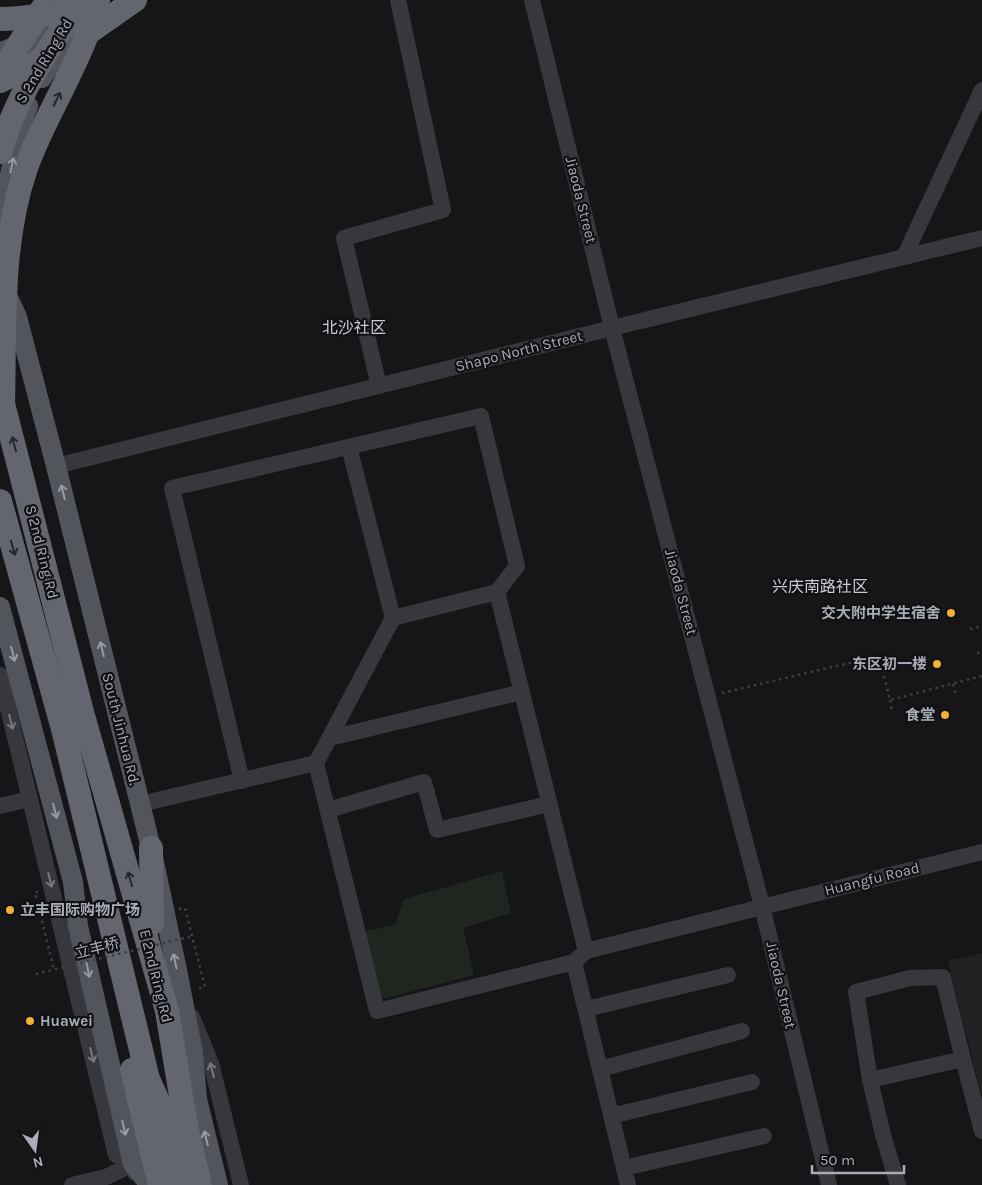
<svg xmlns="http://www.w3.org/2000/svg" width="982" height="1185" viewBox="0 0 982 1185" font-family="Karla,'Noto Sans SC',sans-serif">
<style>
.built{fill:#222225}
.green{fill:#1e261f}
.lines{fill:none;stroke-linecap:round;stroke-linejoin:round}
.path{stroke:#3d3f44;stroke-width:2.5;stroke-dasharray:2.5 4;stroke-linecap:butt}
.minor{stroke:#37383d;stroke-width:16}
.major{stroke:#53555c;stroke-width:20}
.highway{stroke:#63666e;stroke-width:24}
.path-bridge{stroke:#3d3f44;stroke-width:2.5;stroke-dasharray:2.5 4;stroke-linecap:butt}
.highway-bridge{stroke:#63666e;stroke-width:24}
.oneway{stroke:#26262a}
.oneway2{stroke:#979ba6}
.oneway3{stroke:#757881}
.poi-dot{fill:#f2b134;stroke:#111113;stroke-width:2}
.labels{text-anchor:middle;stroke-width:4.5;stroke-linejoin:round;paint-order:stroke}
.street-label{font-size:15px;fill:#a8adb8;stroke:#111113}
.poi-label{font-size:15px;font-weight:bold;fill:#a8adb8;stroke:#111113;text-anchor:end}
.neighbourhood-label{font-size:16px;fill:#c9ccd4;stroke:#111113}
</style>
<rect width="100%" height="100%" fill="#161618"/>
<!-- built -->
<polygon class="built" points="982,953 982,1097 948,961"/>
<!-- green -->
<polygon class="green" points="502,871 511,913 463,928 474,975 383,999 363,931 395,925 404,899"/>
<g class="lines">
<!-- path -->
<g class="path">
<polyline points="970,629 982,626"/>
<polyline points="977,653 982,652"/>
<polyline points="953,684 956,697"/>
<polyline points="722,693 879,656 890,700 982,676"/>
<polyline points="890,700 892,711"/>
<polyline points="38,892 35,892 54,970"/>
<polyline points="179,909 185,908 205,987 196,989"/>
</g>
<!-- minor -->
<g class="minor">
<polyline points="532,0 612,328 762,906 829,1185"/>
<polyline points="904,257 982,90"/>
<polyline points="379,386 344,238 443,210 398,0"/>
<polyline points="349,447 393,618"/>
<polyline points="56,466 612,328 982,238"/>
<polyline points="0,675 116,1155 133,1164 135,1173"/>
<polyline points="330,738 522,692"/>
<polyline points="316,763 393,618 497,592 586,951"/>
<polyline points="242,781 172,488 481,416 517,566 497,592"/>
<polyline points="140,804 316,763 377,1011 574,962 586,951 982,852"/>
<polyline points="0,806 30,799"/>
<polyline points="328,810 424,782 437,830 549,804"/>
<polyline points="574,962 628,1185"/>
<polyline points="586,1009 728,975"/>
<polyline points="192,1017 211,1063 241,1185"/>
<polyline points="600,1069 742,1031"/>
<polyline points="870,1080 856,992 910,978 943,977 963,1059"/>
<polyline points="611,1116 752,1082"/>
<polyline points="624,1168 764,1136"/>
<polyline points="72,1185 106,1177 133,1164"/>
<polyline points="898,1185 883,1135 870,1080 963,1059 982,1131"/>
</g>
<!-- major -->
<g class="major">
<polyline points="0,52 26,43 68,25"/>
<path d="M42 78C54 57 74 40 92 25"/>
<polyline points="5,226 5,197 21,125 28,106"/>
<polyline points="5,291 17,317 56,466 151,848 177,970 193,1053 197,1099 218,1185"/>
<polyline points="0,607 73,882 78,926 133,1164 150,1185"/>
</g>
<!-- highway -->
<g class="highway">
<polyline points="0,501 63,729 148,1079 167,1121 182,1185"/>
<polyline points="82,712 167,1011 186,1126"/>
<polyline points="151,848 152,923"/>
<polyline points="132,1070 160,1185"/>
</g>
<!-- path-bridge -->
<polyline class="path-bridge" points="36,974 193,936"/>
<!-- highway-bridge -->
<g class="highway-bridge">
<path d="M0 19C28 19 57 13 84 4"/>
<polyline points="85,35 135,0"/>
<polyline points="0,81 43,59"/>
<polyline points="0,81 15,50 43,8"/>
<path d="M0 152C17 94 48 49 81 0"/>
<polyline points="0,392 82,712"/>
<path d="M3 405C5 327 0 243 26 168 43 120 72 77 89 29 92 19 97 10 98 0"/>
<polyline points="186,1126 200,1185"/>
</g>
</g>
<!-- one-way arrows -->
<defs><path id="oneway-shaft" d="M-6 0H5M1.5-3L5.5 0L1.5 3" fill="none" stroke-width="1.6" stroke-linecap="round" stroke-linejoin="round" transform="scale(1.25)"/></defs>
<g class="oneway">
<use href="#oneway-shaft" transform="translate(57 99) rotate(-64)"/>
<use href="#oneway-shaft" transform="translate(14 444) rotate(-105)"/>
<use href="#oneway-shaft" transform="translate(13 548) rotate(74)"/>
<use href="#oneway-shaft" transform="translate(130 879) rotate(-106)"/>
</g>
<g class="oneway2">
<use href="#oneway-shaft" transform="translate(12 165) rotate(-78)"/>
<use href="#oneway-shaft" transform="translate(63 492) rotate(-104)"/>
<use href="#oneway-shaft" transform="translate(102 649) rotate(-104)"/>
<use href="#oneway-shaft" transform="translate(13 654) rotate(75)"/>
<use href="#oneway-shaft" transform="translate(55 811) rotate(75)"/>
<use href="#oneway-shaft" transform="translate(175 961) rotate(-102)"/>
<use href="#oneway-shaft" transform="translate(88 970) rotate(78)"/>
<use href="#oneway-shaft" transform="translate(124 1128) rotate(77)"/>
<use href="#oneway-shaft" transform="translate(206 1138) rotate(-104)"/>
</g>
<g class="oneway3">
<use href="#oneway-shaft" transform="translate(11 722) rotate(76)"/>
<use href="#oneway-shaft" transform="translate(50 880) rotate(76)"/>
<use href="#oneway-shaft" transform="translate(92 1055) rotate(76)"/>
<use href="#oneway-shaft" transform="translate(212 1070) rotate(-105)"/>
</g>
<!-- markers -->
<g class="poi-dot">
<circle cx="951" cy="613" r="5"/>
<circle cx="937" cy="664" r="5"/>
<circle cx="945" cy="715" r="5"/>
<circle cx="10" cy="910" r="5"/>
<circle cx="30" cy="1021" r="5"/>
</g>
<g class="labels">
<!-- street labels -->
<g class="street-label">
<text transform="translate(44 61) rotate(-59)" y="5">S 2nd Ring Rd</text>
<text transform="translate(581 200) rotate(76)" y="5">Jiaoda Street</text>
<text transform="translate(519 351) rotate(-14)" y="5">Shapo North Street</text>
<text transform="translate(42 552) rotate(76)" y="5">S 2nd Ring Rd</text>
<text transform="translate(681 592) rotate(75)" y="5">Jiaoda Street</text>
<text transform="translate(121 729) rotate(76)" y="5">South Jinhua Rd.</text>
<text transform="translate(872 879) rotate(-14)" y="5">Huangfu Road</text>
<text transform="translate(97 948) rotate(-14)" y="5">立丰桥</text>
<text transform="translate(156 976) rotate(76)" y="5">E 2nd Ring Rd</text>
<text transform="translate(781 985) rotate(77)" y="5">Jiaoda Street</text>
</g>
<!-- poi labels -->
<g class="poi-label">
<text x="941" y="618">交大附中学生宿舍</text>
<text x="927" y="669">东区初一楼</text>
<text x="935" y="720">食堂</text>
<text x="20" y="915" text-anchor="start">立丰国际购物广场</text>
<text x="40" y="1026" text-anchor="start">Huawei</text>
</g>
<!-- neighbourhood labels -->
<g class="neighbourhood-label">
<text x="354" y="333">北沙社区</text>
<text x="820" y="592">兴庆南路社区</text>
</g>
</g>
<!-- north arrow -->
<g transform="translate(35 1150) rotate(166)" stroke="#111113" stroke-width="4" paint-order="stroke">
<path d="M0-4L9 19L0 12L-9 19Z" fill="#a8adb8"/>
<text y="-8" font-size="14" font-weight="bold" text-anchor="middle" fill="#a8adb8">N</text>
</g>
<!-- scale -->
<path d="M812 1165v8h92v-8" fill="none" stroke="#a8adb8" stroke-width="2.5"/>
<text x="820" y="1165" font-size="15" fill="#a8adb8" stroke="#111113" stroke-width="4" paint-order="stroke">50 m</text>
</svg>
